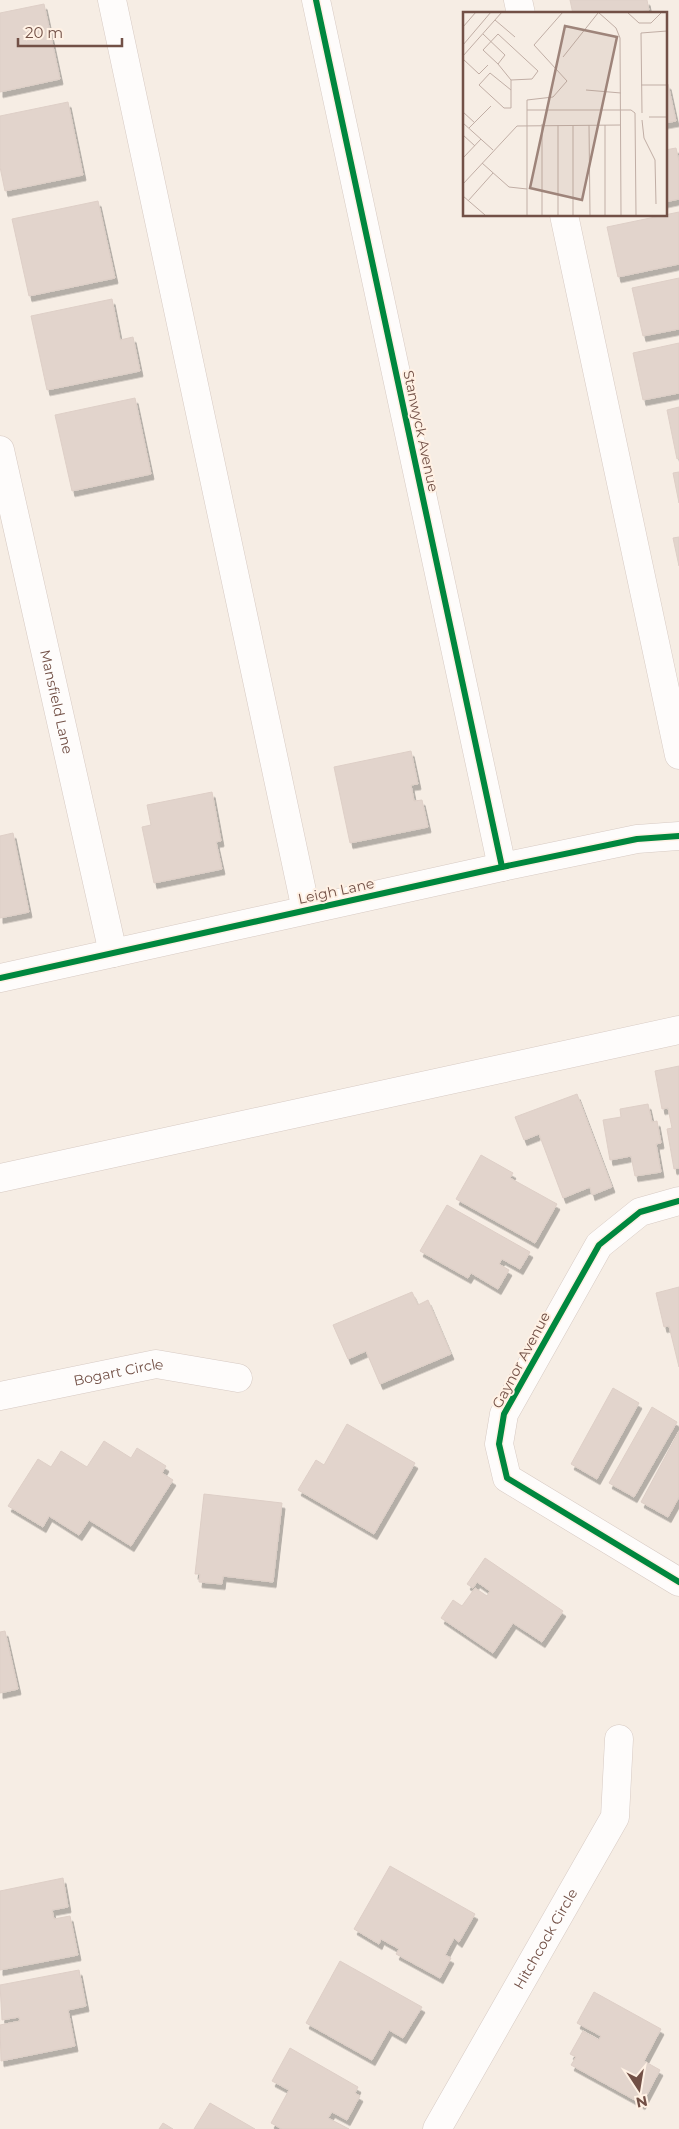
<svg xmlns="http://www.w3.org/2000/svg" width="679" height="2129" viewBox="0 0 679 2129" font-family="Montserrat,sans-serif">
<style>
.building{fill:#e2d4cc;stroke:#decfc7;filter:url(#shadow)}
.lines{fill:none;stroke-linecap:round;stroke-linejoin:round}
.minor-casing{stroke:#d7cac3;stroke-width:29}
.minor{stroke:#fefcfb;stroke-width:28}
.cycleway-casing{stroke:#fff1e4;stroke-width:9}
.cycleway{stroke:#00873e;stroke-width:6}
.labels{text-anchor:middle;stroke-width:4;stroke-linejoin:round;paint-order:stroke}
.street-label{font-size:14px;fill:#725046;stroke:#fff1e4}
.inset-road{fill:none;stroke:#c1aea5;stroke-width:1}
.view{fill:#9e847a;fill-opacity:0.15;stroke:#9e847a;stroke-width:2.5}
.inset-edge{fill:none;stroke:#725046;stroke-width:2.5}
</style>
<defs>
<filter id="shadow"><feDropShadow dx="3" dy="5.5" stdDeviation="0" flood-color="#0004"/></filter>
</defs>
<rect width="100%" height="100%" fill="#f6ede4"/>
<!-- building -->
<g class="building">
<polygon points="570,0 647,0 649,10 633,14 573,14"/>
<polygon points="44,4 60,79 0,92 0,13"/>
<polygon points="665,84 668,84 676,121 665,123"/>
<polygon points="68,102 83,175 5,191 0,167 0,116"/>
<polygon points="676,148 679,161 679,199 665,202 665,150"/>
<polygon points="98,201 115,278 29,296 12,219"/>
<polygon points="679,212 679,264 618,277 607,227"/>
<polygon points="679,278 679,329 643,336 632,288"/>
<polygon points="112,299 120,340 133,337 140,371 47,390 31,316"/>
<polygon points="679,343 679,393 643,400 633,353"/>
<polygon points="135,398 151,474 72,491 55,415"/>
<polygon points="679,407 679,458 677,459 667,410"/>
<polygon points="679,472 679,503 673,473"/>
<polygon points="679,537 679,566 673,538"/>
<polygon points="411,751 418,784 411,785 414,801 422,800 428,827 350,843 334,767"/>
<polygon points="212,792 221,841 216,842 222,869 154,883 142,827 151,825 147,805"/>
<polygon points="13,833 29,912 0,918 0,836"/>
<polygon points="679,1066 679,1168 674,1169 667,1129 672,1128 668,1108 662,1109 655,1071"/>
<polygon points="577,1094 612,1187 592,1195 590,1187 563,1198 539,1134 524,1140 515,1117"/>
<polygon points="648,1104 652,1122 657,1121 661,1143 656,1144 661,1172 635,1176 631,1156 610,1160 603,1120 621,1117 620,1109"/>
<polygon points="481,1155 513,1173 510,1178 557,1204 535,1243 456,1199"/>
<polygon points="447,1205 530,1252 520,1269 502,1259 499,1264 509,1270 498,1289 471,1273 468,1278 420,1251"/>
<polygon points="679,1287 679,1367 669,1326 664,1327 656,1293"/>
<polygon points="412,1292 418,1305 428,1300 451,1354 380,1384 366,1351 348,1359 333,1325"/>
<polygon points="613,1388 639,1403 597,1479 571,1464"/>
<polygon points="652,1407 677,1422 634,1497 609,1483"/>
<polygon points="347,1424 415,1463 374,1534 298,1490 316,1460 324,1465"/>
<polygon points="679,1431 679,1497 668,1517 641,1502"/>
<polygon points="104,1441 131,1458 137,1448 166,1466 162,1473 173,1480 131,1546 89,1520 79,1535 49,1516 43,1527 8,1506 38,1459 51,1467 61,1451 87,1467"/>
<polygon points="204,1494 282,1503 273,1582 223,1576 222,1584 199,1582 200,1574 195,1574"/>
<polygon points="485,1558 563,1611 542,1642 513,1623 493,1653 441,1618 453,1600 462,1606 475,1588 487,1596 490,1591 477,1582 473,1588 467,1584"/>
<polygon points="5,1631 18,1689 0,1693 0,1632"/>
<polygon points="390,1866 475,1914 459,1942 454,1938 445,1955 451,1958 440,1978 396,1954 399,1949 381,1939 379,1944 354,1929"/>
<polygon points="63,1878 68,1907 52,1910 54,1919 70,1916 78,1955 0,1970 0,1891"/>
<polygon points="340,1961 422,2007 403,2038 389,2030 372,2060 306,2023"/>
<polygon points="79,1970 86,2006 68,2010 75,2046 1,2061 0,2025 20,2021 19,2017 2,2020 0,1985"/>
<polygon points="594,1992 661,2029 644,2061 660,2070 642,2104 571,2065 576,2057 570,2054 583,2031 599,2040 601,2036 577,2023"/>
<polygon points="290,2048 358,2087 355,2093 360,2096 347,2120 332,2112 328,2118 349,2129 282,2129 271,2123 289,2090 272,2081"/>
<polygon points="210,2103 255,2129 194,2129"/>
<polygon points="163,2123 173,2129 159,2129"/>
</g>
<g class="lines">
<!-- minor casing -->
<g class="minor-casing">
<g id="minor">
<polyline points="112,0 306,910"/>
<polyline points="316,0 502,867"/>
<polyline points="518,0 521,14"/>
<polyline points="564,215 679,755"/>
<path id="s1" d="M0 450 113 953"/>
<polyline points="0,978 502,867 637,839 679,836"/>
<polyline points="0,1178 679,1030"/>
<polyline points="679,1201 640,1212 599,1245 504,1414 499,1444 507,1478 679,1582"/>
<path id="s2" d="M0 1396 156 1364 238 1378"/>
<path id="s3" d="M437 2129 615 1817 619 1739"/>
</g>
</g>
<!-- minor -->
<use href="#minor" class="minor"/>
<!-- cycleway casing -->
<g class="cycleway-casing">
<g id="cycleway">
<polyline points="316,0 502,867"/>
<polyline points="0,978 502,867 637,839 679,836"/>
<polyline points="679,1201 640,1212 599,1245 504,1414 499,1444 507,1478 679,1582"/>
</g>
</g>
<!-- cycleway -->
<use href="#cycleway" class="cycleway"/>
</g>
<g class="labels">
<!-- street labels -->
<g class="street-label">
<text transform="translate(421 431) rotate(78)" y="5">Stanwyck Avenue</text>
<text dy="5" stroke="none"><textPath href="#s1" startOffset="258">Mansfield Lane</textPath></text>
<text transform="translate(336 891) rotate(-12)" y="5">Leigh Lane</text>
<text transform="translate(521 1360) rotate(-62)" y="5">Gaynor Avenue</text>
<text dy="5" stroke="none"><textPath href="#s2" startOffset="121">Bogart Circle</textPath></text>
<text dy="5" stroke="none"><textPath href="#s3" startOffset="219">Hitchcock Circle</textPath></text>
</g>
</g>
<!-- overview -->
<g transform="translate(463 12)">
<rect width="204" height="204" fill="#f6ede4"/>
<path class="inset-road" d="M135 0 153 16 157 26 158 203M164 0 176 11H188L199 0M32 8 52 25M0 15 13 0M20 22 42 43 35 52 48 68V96H41L16 73 27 61 48 78M0 33 28 0M0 44 39 0M100 45 135 1M0 47 16 62 25 53M35 52 20 38 35 22 75 59 69 67 48 68M178 73H204M123 78 158 81M64 98H168L172 101 173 203M0 100 12 111M179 101 178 21 204 19M186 105H204M179 108 181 126 192 148 193 192M0 111 30 138M79 112V203M95 113V203M110 113V203M126 113 127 203M6 116 28 94M0 123 12 134M0 146 18 127M19 151 46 175 64 177M0 172 54 114 158 113M0 184 22 203M5 189 30 161M64 203V88L90 85 104 69 71 33 100 0M142 203V113"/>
<path class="view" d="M102 14 154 25 119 188 67 176Z"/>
<rect width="204" height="204" class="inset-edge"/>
</g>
<!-- north arrow -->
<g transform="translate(639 2089) rotate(168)" stroke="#fff1e4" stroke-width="4" paint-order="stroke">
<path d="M0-4L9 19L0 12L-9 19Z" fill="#725046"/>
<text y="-8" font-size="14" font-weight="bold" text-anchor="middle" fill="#725046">N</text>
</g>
<!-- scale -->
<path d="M18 38v8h104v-8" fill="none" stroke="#725046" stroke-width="2.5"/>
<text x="25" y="38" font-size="15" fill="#725046" stroke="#fff1e4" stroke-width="4" paint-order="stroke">20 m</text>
</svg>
